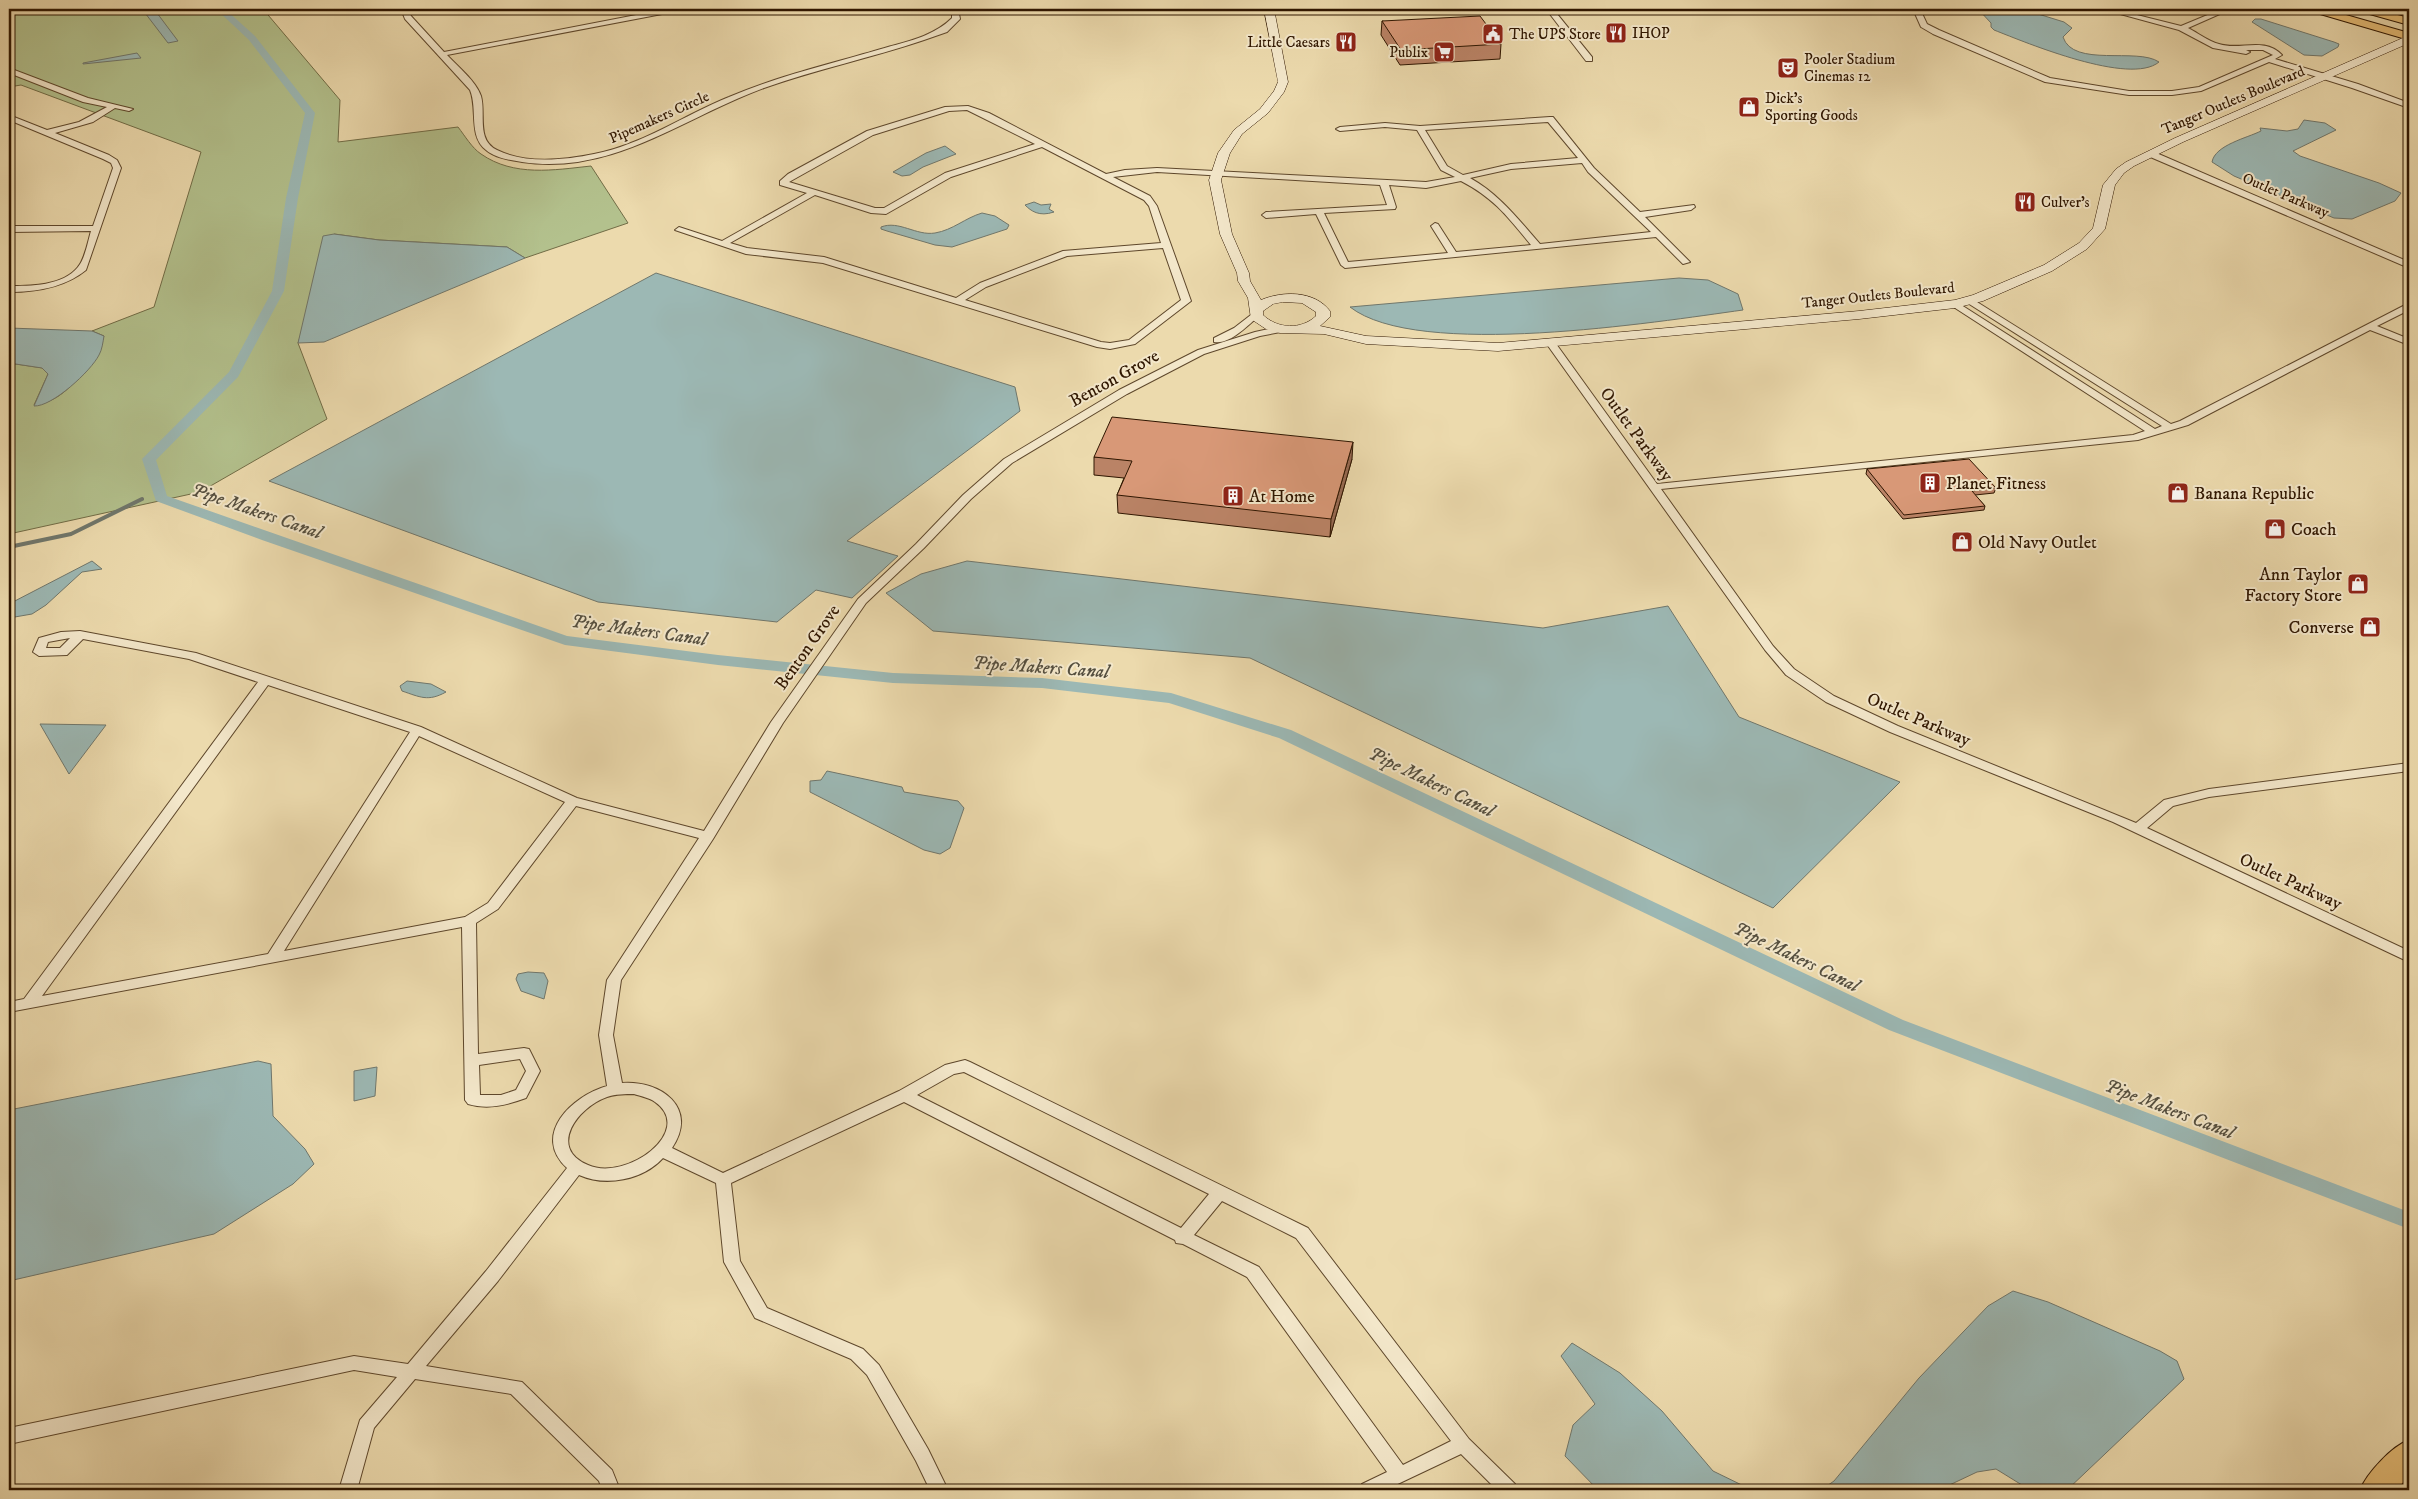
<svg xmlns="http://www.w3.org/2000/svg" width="2418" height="1499" viewBox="0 0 2418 1499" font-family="'IM FELL DW Pica',serif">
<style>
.green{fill:#b3c18d;stroke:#716c46}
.water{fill:#9cb8b4;stroke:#70776c}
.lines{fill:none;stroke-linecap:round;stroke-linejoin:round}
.stream{stroke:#70776c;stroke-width:4}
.canal{fill:#9cb8b4;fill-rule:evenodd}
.street-casing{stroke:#5e472b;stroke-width:2}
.secondary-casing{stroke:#2f1600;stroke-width:1}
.primary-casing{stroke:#2f1600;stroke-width:2}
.highway-casing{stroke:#2f1600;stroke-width:2}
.street{fill:#f3e7ca;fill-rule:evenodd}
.secondary{fill:#f3e7ca;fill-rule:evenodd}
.primary{fill:#e6bd76;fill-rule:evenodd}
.highway{fill:#e6bd76;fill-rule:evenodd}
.wall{fill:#ba8366;stroke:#2f1600}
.shaded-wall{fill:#976a53;stroke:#2f1600}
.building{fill:#d89877;stroke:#2f1600}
.labels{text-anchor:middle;stroke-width:4;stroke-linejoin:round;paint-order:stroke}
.far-poi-label{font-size:15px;fill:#2f1600;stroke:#f3e7ca;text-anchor:start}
.far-street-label{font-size:15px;fill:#2f1600;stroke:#f3e7ca}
.street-label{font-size:18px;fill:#2f1600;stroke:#f3e7ca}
.poi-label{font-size:18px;fill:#2f1600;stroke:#f3e7ca;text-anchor:start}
.water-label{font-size:19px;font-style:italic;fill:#554f3f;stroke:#f3e7ca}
</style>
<rect width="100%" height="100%" fill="#ecdaad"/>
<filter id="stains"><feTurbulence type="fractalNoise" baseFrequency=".004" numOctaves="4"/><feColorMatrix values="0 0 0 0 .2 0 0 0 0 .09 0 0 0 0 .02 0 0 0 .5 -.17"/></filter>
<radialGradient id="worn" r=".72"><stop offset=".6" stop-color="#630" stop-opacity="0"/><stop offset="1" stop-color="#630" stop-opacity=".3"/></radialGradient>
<!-- green -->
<path class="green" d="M9 9H263L340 100 338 142 458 127C465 136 472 148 481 154 514 177 554 170 591 166L628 223 525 258 507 247 379 240 334 234 298 343 327 419 200 492 9 534V363L43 368 48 374 34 405C70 401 88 364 104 336L92 331 154 307 201 152 21 85 9 87Z"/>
<!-- water -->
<g class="water">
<polygon points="142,9 154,9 178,41 168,43"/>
<path d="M1978 9H2022L2064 22 2072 28 2063 37C2073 68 2137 47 2159 62 2130 86 2027 43 1994 30L1991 27V23Z"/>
<polygon points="2261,19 2334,42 2339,44 2338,47 2322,56 2304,55 2252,22 2255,19"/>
<polygon points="137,53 141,58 83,64 83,63"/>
<path d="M2304 120 2325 123 2336 130 2293 151 2300 156 2379 183 2401 193 2395 201 2352 219 2334 218 2234 176 2212 162C2215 145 2247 138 2261 131L2260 128 2287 131 2298 129Z"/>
<polygon points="945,146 956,154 923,167 910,175 902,176 893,172 926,153"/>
<path d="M1034 202 1041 205 1051 204 1049 209 1054 212C1039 217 1031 211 1025 205Z"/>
<path d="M982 213 995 216 1009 225 1007 229 952 247 935 245 887 231 881 229V227C899 220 916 236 935 233 953 230 965 218 982 213Z"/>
<polygon points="334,234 379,240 507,247 525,258 324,342 298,343 323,236"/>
<polygon points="656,273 1015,387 1020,411 847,541 898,556 852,598 816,590 777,622 598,602 269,481"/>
<path d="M1679 278 1708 280 1738 294 1743 310C1656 322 1418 360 1350 307Z"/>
<path d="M9 328 92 331 104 336C103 342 102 350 99 355 91 371 52 407 34 406L48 374 42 368 9 363Z"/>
<polygon points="92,561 102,569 82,572 46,605 32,614 9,618 9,604"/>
<polygon points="967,561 1543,628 1668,606 1739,717 1900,782 1773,908 1250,658 933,631 886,593 921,574"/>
<path d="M407 681 431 684 446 692C428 702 420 697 402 691L400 686Z"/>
<polygon points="40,724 106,725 69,774"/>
<polygon points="827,771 902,787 904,792 958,801 964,808 950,848 940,854 924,850 810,792 810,781 821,780"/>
<polygon points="528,972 544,973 548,981 544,999 521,991 516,979 518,974"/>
<polygon points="258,1061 271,1064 273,1116 305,1149 314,1164 293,1184 214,1234 9,1281 9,1110"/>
<polygon points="377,1067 375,1096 354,1101 354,1071"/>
<polygon points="2013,1291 2048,1302 2160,1351 2177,1361 2184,1379 2067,1490 2030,1490 1996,1469 1977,1472 1939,1490 1821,1490 1834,1481 1919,1378 1988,1306"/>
<polygon points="1572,1343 1620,1373 1662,1411 1713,1471 1752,1490 1598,1490 1565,1456 1573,1425 1595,1404 1561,1356"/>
</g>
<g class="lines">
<!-- stream -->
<polyline class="stream" points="9,547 71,534 142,499"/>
<!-- canal -->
<polygon class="canal" points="216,9 225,9 255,36 315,113 298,198 284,291 238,377 156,460 167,496 567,636 718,655 893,673 1042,678 1171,693 1291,730 1903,1020 2409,1212 2409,1229 1889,1030 1279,738 1169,703 1042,688 893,683 718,665 565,645 262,540 156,501 142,459 229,372 272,291 286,198 305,113 249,40"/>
<!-- street casing -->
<g class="street-casing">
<g id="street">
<path d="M401 9H408L411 16 444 52 662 10 839 9 835 11 662 14 447 55C458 67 476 81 481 96 486 114 476 140 497 150 525 164 565 160 594 154 642 145 684 115 729 97 780 75 835 63 888 47 910 41 935 35 952 18V9H958L960 19 947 32 924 40C871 58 817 69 764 88 684 117 612 176 522 162 510 160 495 158 486 150 468 136 478 109 470 90L405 19Z"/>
<polygon points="1546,9 1553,9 1592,57 1592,61 1586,61"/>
<path d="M1913 9H1920L1927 24 1939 30 2050 78 2129 91H2172L2199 87 2273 55 2263 50H2246L2250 52 2246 54 2213 48 2179 30 2102 9H2113L2181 26 2222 9H2231L2188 28C2198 33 2208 41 2219 44 2240 51 2264 36 2282 55L2275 59 2358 84 2409 103V108L2352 88 2269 62 2201 91 2172 95H2129L2045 82 1933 34 1921 27Z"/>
<path d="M9 68 88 98 133 109 129 111 115 108 93 122 55 133 109 155 117 160 121 168 86 270C64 288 36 292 9 292V286C30 286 63 286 78 267 85 259 88 241 91 231L9 232V226H93L113 168 111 163 103 159 9 120V115L47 130 79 122 107 107 83 102 9 73Z"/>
<path d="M968 106 989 113 1106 174 1125 170 1157 168 1426 182 1455 177 1441 170 1417 130 1385 127 1340 131 1336 129 1340 127 1385 123 1420 126 1550 117H1553L1594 168 1640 212 1694 205 1695 207 1691 210 1645 217 1690 262 1683 264 1656 237 1345 268 1341 265 1316 214 1266 218 1262 215 1266 212 1387 205 1380 185 1157 172 1113 177 1150 196 1157 206 1191 301 1135 344 1110 349 1097 347 823 263 746 254 675 230 679 227 722 241 807 193 780 185V181L788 174 867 131 945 107ZM967 110 1035 144 945 173 884 208H875L789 182 873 135 949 111ZM1548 122 1578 158 1511 164 1463 175 1447 166 1425 130ZM1042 147 1144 200 1149 206 1161 243 1063 251 980 283 956 298 824 257 747 248 730 243 815 195 871 213 886 214 951 177ZM1582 163 1588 172 1651 232 1540 244C1518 219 1499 194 1470 178L1511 169ZM1461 181C1494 198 1508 217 1531 245L1456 252 1438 224 1435 223 1431 226 1448 253 1348 262 1324 213 1395 209 1396 207 1389 185 1426 188ZM1163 248 1181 300 1129 340 1110 343 1101 342 965 300 986 287 1067 256Z"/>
<polygon points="2148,152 2154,152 2409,262 2409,268 2148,156"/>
<polygon points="1969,297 2171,424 2180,421 2409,303 2409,310 2377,326 2409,339 2409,345 2370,330 2188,425 2138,440 1661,489 1773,646 1794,669 1834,696 1898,726 2136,823 2164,800 2209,789 2409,763 2409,771 2209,797 2173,806 2147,828 2409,951 2409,962 2113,822 1890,732 1826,702 1786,675 1765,650 1546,343 1548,341 1554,341 1657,484 2133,435 2145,431 1952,306 1952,302 1955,301 2155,429 2162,426 1966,302 1964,300"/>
<path d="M1256 311 1259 312V316C1248 325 1230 345 1214 342V338L1234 328Z"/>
<path d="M1283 326 1286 327V331L1260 336 1204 354 1127 394 1012 463 971 499 924 548 866 603 783 723 713 839 621 980 613 1035 622 1083C661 1080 699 1108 672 1148L723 1173 899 1091 945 1065 965 1060 970 1062 1308 1228 1469 1439 1515 1484 1518 1490H1497L1461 1454 1385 1490H1359L1362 1484 1387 1472 1247 1277 1183 1244 1176 1243 1175 1240 904 1102 731 1183 740 1261 767 1308 863 1349 879 1365 928 1449 948 1490H930L916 1461 867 1375 851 1359 755 1318 724 1262 716 1183 663 1158C643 1180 606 1187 579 1175L498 1281 426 1366 522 1382 612 1470 620 1490H602L599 1481 511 1394 415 1379 374 1428 357 1490H339L360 1420 397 1377 354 1370 9 1444V1428L354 1356 408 1364 486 1271 567 1168C531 1135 572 1096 607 1086L599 1035 607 980 699 838 576 806 498 909 476 923 478 1054 524 1048 529 1049 540 1071 526 1098C507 1105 488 1110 468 1104L465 1100 462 927 9 1012V1002L24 999 258 682 189 659 83 639 67 655 39 656 33 652 39 638 61 632 80 631 196 653 421 727 577 798 704 831 771 722 858 599 916 544 963 495 1004 459 1119 390 1198 350 1255 332ZM70 638 60 648H46L48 642ZM268 685 410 732 268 954 42 996ZM419 736 565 802 488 903 465 917 284 951ZM520 1059 526 1071 516 1090 501 1095H480L479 1065ZM964 1072 1209 1194 1181 1228 917 1095 954 1074ZM634 1094C640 1096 650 1098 655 1102 696 1131 626 1182 588 1165 547 1148 578 1107 607 1097 615 1094 625 1094 634 1094ZM1222 1201 1296 1238 1451 1441 1403 1465 1259 1267 1194 1235Z"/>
</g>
</g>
<!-- secondary casing -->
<g class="secondary-casing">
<path id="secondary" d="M1264 9H1274L1288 82 1284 92 1268 113 1242 134 1230 153 1221 180 1232 234 1249 273 1250 281 1261 300C1282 291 1314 290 1330 311V317L1320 326 1366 336 1498 343 1859 311 1955 300 1973 295 2044 265 2079 243 2093 228 2103 185 2116 169 2126 162 2175 138 2405 37 2409 36V43L2183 142 2134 166 2124 173 2115 185 2105 229 2087 249 2052 271 1983 301 1955 308 1859 319 1498 351 1366 344 1324 334 1280 333 1266 329 1251 319 1248 298 1238 281 1237 273 1220 234 1209 180 1218 153 1234 130 1260 109 1274 91 1278 82ZM1283 302 1302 303 1316 312V316C1301 330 1278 329 1263 315V311L1273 304Z"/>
</g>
<!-- primary casing -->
<g class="primary-casing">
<g id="primary">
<polygon points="2308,9 2325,9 2409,33 2409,40 2310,11"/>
<polygon points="2357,9 2375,9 2409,18 2409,25 2359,11"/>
</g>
</g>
<!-- highway casing -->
<g class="highway-casing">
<path id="highway" d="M2409 1440V1476L2396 1490H2360C2367 1473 2392 1446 2409 1440Z"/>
</g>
<!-- street -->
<use href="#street" class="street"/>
<!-- secondary -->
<use href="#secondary" class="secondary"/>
<!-- primary -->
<use href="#primary" class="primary"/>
<!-- highway -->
<use href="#highway" class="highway"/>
</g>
<!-- wall -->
<g class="wall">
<polygon points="1382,21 1501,44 1500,59 1400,65 1381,35"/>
<polygon points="1094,457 1352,459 1330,537 1118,513 1117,495 1124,478 1094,475"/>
<polygon points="1867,469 1996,488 1994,493 1975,495 1985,506 1984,510 1903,519 1866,474"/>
</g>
<!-- shaded-wall -->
<polygon class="shaded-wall" points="1353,442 1352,459 1330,537 1331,519"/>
<!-- building -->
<g class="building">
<polygon points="1480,16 1501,44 1401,50 1382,21"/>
<polygon points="1112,417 1353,442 1331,519 1117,495 1132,461 1094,457"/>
<polygon points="1969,459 1996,488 1972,491 1985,506 1904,515 1867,469"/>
</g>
<!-- icons -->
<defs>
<g id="restaurant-square" transform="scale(1.125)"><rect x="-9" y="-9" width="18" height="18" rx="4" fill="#8f2418" stroke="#f3e7ca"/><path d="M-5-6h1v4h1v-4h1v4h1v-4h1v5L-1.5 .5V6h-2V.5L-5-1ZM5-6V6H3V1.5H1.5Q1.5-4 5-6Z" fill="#fff"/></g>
<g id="civic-square" transform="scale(1.125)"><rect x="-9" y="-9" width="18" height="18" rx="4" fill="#8f2418" stroke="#f3e7ca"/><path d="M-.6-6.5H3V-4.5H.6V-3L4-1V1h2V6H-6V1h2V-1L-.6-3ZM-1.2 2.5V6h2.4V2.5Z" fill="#fff"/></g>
<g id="supermarket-square" transform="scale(1.125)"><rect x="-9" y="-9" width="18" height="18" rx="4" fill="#8f2418" stroke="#f3e7ca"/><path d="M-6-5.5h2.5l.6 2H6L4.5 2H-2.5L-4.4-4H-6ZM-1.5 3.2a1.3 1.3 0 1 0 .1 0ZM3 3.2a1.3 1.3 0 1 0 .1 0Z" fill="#fff"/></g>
<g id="theatre-square" transform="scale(1.125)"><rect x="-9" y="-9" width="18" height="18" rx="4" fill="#8f2418" stroke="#f3e7ca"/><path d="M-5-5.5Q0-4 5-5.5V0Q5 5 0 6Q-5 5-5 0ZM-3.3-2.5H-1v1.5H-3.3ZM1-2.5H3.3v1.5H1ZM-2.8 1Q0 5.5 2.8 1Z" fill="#fff"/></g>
<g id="shop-square" transform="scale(1.125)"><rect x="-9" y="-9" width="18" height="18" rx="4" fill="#8f2418" stroke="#f3e7ca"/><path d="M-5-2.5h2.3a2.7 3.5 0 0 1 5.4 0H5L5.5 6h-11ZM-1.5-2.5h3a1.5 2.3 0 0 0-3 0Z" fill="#fff"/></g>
<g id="building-square" transform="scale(1.125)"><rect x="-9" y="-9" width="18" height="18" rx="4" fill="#8f2418" stroke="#f3e7ca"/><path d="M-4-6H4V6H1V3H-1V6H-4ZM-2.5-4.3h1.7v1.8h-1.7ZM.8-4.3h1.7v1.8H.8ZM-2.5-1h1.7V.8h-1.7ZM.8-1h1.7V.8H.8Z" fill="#fff"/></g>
</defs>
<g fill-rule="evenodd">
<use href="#restaurant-square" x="1616" y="33"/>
<use href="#civic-square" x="1493" y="34"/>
<use href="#restaurant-square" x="1346" y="42"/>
<use href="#supermarket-square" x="1444" y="52"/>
<use href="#theatre-square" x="1788" y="68"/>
<use href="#shop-square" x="1749" y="107"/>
<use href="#restaurant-square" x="2025" y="202"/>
<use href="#building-square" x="1930" y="483"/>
<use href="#shop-square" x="2178" y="493"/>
<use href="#building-square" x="1233" y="496"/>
<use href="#shop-square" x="2275" y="529"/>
<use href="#shop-square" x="1962" y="542"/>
<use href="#shop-square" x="2358" y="584"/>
<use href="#shop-square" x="2370" y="627"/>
</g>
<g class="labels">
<!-- far-poi labels -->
<g class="far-poi-label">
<text x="1632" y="38">IHOP</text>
<text x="1509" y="39">The UPS Store</text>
<text x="1330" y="47" text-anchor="end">Little Caesars</text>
<text x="1428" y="57" text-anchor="end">Publix</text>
<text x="1804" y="64">Pooler Stadium<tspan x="1804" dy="17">Cinemas 12</tspan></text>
<text x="1765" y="103">Dick's<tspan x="1765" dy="17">Sporting Goods</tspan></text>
<text x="2041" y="207">Culver's</text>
</g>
<!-- far-street labels -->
<g class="far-street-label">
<text transform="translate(2233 100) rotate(-23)" y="5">Tanger Outlets Boulevard</text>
<text transform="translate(659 117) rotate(-24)" y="5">Pipemakers Circle</text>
<text transform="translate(2286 195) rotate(23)" y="5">Outlet Parkway</text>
<text transform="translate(1878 295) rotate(-6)" y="5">Tanger Outlets Boulevard</text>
</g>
<!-- street labels -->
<g class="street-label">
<text transform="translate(1114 378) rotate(-29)" y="6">Benton Grove</text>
<text transform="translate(1637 434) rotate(54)" y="6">Outlet Parkway</text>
<text transform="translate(807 647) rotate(-55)" y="6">Benton Grove</text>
<text transform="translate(1919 719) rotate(23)" y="6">Outlet Parkway</text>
<text transform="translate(2291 881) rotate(25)" y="6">Outlet Parkway</text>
</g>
<!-- poi labels -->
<g class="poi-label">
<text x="1946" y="489">Planet Fitness</text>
<text x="2194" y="499">Banana Republic</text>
<text x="1249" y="502">At Home</text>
<text x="2291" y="535">Coach</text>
<text x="1978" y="548">Old Navy Outlet</text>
<text x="2342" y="580" text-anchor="end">Ann Taylor<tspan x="2342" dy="21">Factory Store</tspan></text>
<text x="2354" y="633" text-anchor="end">Converse</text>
</g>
<!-- water labels -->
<g class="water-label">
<text transform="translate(257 510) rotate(19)" y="7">Pipe Makers Canal</text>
<text transform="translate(639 629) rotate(8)" y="7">Pipe Makers Canal</text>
<text transform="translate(1041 666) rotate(4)" y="7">Pipe Makers Canal</text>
<text transform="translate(1432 781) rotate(26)" y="7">Pipe Makers Canal</text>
<text transform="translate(1797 956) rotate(26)" y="7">Pipe Makers Canal</text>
<text transform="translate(2170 1108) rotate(21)" y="7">Pipe Makers Canal</text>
</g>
</g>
<!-- margin -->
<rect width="2418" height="1499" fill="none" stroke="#ecdaad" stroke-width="30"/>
<rect x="10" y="10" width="2398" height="1479" fill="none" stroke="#2f1600" stroke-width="2.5"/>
<rect x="15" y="15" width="2388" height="1469" fill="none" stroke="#2f1600"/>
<rect width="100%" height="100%" filter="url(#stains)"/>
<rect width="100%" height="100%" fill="url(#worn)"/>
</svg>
